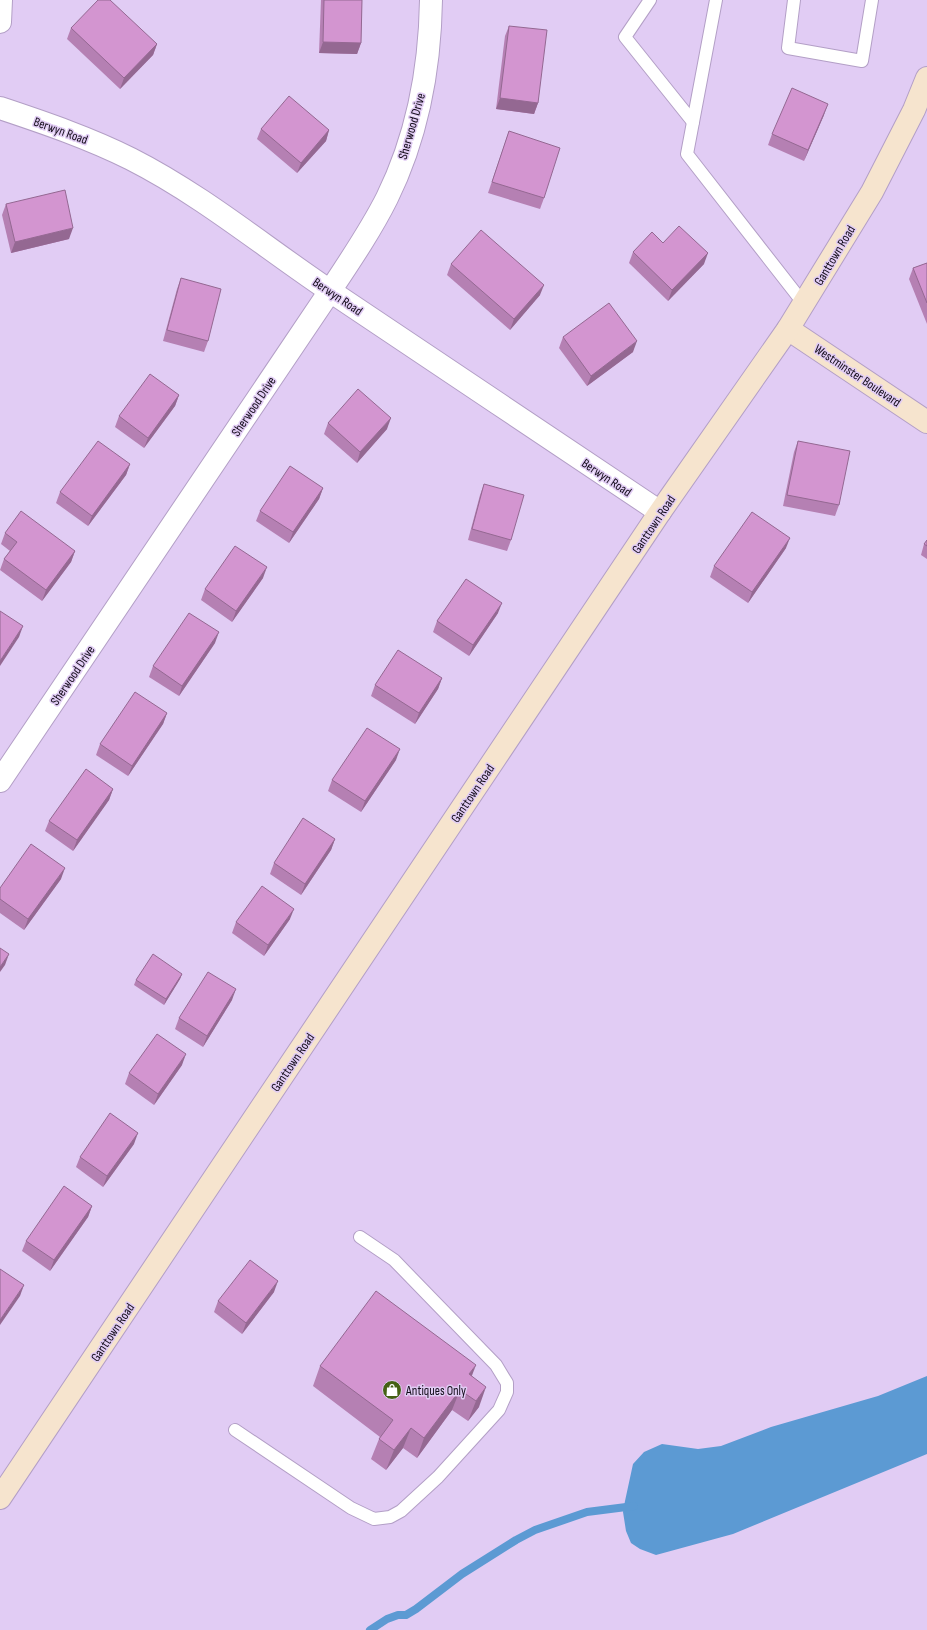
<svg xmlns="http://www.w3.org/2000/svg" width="927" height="1630" viewBox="0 0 927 1630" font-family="'Sofia Sans Condensed',sans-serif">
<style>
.water{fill:#5c9ad3}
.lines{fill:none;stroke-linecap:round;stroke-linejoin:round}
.stream{stroke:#5c9ad3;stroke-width:8}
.lane-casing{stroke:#b39fc6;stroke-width:14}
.street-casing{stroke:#b39fc6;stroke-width:24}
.secondary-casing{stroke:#b39fc6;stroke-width:24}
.lane{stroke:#fff;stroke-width:12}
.street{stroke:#fff;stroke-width:22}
.secondary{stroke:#f6e4ce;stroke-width:22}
.wall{fill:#b580b3}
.shaded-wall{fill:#946892}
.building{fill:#d395d0;stroke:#946892}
.labels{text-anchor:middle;stroke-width:3;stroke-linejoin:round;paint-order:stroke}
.street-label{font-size:13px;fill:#110a17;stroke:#e1ccf4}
.poi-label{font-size:13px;fill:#110a17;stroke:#e1ccf4;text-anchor:start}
</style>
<rect width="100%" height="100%" fill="#e1ccf4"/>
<!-- water -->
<polygon class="water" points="927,1376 927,1454 733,1534 656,1555 640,1549 631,1543 626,1531 623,1512 625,1501 633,1464 644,1452 662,1444 698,1449 721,1446 771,1427 878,1396"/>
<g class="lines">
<!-- stream -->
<polyline class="stream" points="370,1630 387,1619 398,1615 406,1615 416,1609 462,1574 516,1540 535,1530 587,1512 634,1506"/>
<!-- lane casing -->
<g class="lane-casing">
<g id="lane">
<polyline points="650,0 625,37 693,122"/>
<polyline points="716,0 687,154 804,304"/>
<polyline points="794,0 788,48 862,61 872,0"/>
<polyline points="235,1430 351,1508 374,1519 390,1517 401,1511 438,1477 499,1410 507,1392 507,1383 496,1365 394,1260 360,1237"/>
</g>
</g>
<!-- street casing -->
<g class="street-casing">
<g id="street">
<polyline points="0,22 1,0"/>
<path d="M0 108C45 123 89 138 131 159 204 196 268 250 336 295 444 367 552 440 660 512"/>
<path d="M0 781 330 291C350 261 371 230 387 198 417 137 430 67 431 0"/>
</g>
</g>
<!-- secondary casing -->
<g class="secondary-casing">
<g id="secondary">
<polyline points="788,329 927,422"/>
<polyline points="0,1498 660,512 788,329 872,192 914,110 927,78"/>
</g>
</g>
<!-- lane -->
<use href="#lane" class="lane"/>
<!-- street -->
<use href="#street" class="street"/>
<!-- secondary -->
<use href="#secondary" class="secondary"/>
</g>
<!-- wall -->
<g class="wall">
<polygon points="321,0 362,0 361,43 357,54 319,53"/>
<polygon points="509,26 538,103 534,114 496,109 505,36"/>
<polygon points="71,28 157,44 153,55 120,89 67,39"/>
<polygon points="824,115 804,161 768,145 772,134"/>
<polygon points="261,129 329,130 326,141 297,173 257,139"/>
<polygon points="509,131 544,198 540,209 488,193"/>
<polygon points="6,204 69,239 11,253 2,215"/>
<polygon points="663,243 704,264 668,301 629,263 633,252"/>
<polygon points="927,263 927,324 909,279 913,268"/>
<polygon points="451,264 540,295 510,330 447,275"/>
<polygon points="181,278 208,341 204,352 163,341 177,289"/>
<polygon points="563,337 633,352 587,386 559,348"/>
<polygon points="179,395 175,406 144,448 115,427 119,416"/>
<polygon points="328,423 387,429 357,463 324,434"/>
<polygon points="798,441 839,505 835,516 783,506 794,452"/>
<polygon points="130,464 126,475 88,526 56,503 60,492"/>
<polygon points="484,484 511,540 507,551 468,540 480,495"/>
<polygon points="323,488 319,499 289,543 256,521 260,511"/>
<polygon points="5,533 75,551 71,562 42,601 0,570 4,559 10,551 1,544"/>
<polygon points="927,540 927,559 921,555 924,544"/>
<polygon points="786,548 748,603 710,577 714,566"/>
<polygon points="263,578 232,622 201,600 205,589"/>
<polygon points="498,613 469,656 433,632 437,621"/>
<polygon points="215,643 179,696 149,677 153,666"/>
<polygon points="442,678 438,689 415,724 371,696 375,685"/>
<polygon points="167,713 163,724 128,776 96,755 100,744"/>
<polygon points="396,760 361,812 328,791 332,780"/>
<polygon points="113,789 109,800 73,851 45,831 49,821"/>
<polygon points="335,839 331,850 301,895 270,874 274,863"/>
<polygon points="61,879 24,930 0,913 0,888"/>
<polygon points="290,919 264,956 232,933 236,922"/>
<polygon points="182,974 180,979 164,1005 134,985 136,980"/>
<polygon points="232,1000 203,1047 175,1029 179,1018"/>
<polygon points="182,1065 154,1105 125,1084 129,1073"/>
<polygon points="134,1144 103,1187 76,1167 80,1157"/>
<polygon points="92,1206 88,1217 50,1271 22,1251 26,1241"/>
<polygon points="274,1292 242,1334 214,1312 218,1301"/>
<polygon points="320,1366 472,1376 479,1407 468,1421 452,1410 417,1458 403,1448 386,1470 371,1459 379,1439 380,1437 313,1386"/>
</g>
<!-- shaded-wall -->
<g class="shaded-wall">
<polygon points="323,42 361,43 357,54 319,53"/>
<polygon points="157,44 153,55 120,89 124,78"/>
<polygon points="500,98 538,103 534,114 496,109"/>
<polygon points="828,104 824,115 804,161 808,150"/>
<polygon points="329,130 326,141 297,173 301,163"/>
<polygon points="73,228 69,239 11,253 15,242"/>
<polygon points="708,253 704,264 668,301 672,290"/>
<polygon points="544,285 540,295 510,330 514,319"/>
<polygon points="637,341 633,352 587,386 591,376"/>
<polygon points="179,395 175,406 144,448 148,438"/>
<polygon points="391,418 387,429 357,463 360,452"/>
<polygon points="130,464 126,475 88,526 92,516"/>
<polygon points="323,488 319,499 289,543 293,532"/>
<polygon points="790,538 786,548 748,603 752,592"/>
<polygon points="75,551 71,562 42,601 46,590"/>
<polygon points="267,567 263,578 232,622 236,611"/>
<polygon points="502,603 498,613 469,656 473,645"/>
<polygon points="23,626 19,637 0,666 0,661"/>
<polygon points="219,632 215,643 179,696 182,686"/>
<polygon points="442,678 438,689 415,724 419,713"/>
<polygon points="167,713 163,724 128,776 132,766"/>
<polygon points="400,749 396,760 361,812 365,801"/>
<polygon points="113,789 109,800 73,851 77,840"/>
<polygon points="335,839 331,850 301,895 305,884"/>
<polygon points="65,868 61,879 24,930 28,919"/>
<polygon points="294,909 290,919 264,956 268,945"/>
<polygon points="9,954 5,965 0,972 0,967"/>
<polygon points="182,974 180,979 164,1005 166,999"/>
<polygon points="236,989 232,1000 203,1047 207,1036"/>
<polygon points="186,1054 182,1065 154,1105 158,1094"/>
<polygon points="138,1133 134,1144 103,1187 107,1176"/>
<polygon points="92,1206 88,1217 50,1271 54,1260"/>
<polygon points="278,1281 274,1292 242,1334 246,1323"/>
<polygon points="24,1285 20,1296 0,1325 0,1320"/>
<polygon points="476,1365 468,1386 469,1374"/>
<polygon points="486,1387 479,1407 468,1421 476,1401"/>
<polygon points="460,1390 452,1410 417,1458 424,1438"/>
<polygon points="411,1428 403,1448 386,1470 394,1450"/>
</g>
<!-- building -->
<g class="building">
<polygon points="98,0 110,0 157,44 124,78 71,28"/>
<polygon points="324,0 362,0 361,43 323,42"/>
<polygon points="509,26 547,30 538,103 500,98"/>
<polygon points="792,88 828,104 808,150 772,134"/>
<polygon points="289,96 329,130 301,163 261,129"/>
<polygon points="509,131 560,148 544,198 492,182"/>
<polygon points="65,190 73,228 15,242 6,204"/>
<polygon points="679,226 708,253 672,290 633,252 652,232 663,243"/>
<polygon points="481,230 544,285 514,319 451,264"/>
<polygon points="927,263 927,303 913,268"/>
<polygon points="181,278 221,289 208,341 167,330"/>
<polygon points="609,303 637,341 591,376 563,337"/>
<polygon points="150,374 179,395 148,438 119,416"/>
<polygon points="358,389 391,418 360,452 328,423"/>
<polygon points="98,441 130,464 92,516 60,492"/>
<polygon points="798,441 850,451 839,505 787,495"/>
<polygon points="290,466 323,488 293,532 260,511"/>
<polygon points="484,484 524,495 511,540 472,529"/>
<polygon points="21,511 75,551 46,590 4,559 17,542 5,533"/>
<polygon points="752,512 790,538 752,592 714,566"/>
<polygon points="927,540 927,546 924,544"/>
<polygon points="235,546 267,567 236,611 205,589"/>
<polygon points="466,579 502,603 473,645 437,621"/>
<polygon points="0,611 23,626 0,661"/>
<polygon points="189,613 219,632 182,686 153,666"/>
<polygon points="398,650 442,678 419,713 375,685"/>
<polygon points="135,692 167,713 132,766 100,744"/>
<polygon points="367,728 400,749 365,801 332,780"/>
<polygon points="86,769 113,789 77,840 49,821"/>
<polygon points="303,818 335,839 305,884 274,863"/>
<polygon points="31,844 65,868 28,919 0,899 0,888"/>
<polygon points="262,886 294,909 268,945 236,922"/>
<polygon points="0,948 9,954 0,967"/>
<polygon points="153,954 182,974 166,999 136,980"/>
<polygon points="208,972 236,989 207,1036 179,1018"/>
<polygon points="157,1034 186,1054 158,1094 129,1073"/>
<polygon points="110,1113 138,1133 107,1176 80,1157"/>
<polygon points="64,1186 92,1206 54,1260 26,1241"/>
<polygon points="250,1260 278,1281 246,1323 218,1301"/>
<polygon points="0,1269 24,1285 0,1320"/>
<polygon points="376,1291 476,1365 469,1374 486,1387 476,1401 460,1390 424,1438 411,1428 394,1450 379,1439 393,1420 320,1366"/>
</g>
<!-- icons -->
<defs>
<g id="shop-disc" transform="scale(1)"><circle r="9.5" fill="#456114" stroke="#e1ccf4"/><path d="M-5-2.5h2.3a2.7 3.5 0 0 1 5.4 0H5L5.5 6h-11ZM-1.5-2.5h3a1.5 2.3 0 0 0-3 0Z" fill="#fff"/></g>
</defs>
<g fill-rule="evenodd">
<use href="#shop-disc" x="392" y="1390"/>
</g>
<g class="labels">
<!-- street labels -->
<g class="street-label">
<text transform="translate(411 126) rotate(-74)" y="5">Sherwood Drive</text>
<text transform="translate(61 130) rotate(20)" y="5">Berwyn Road</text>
<text transform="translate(834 255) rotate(-59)" y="5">Ganttown Road</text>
<text transform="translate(338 296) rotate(34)" y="5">Berwyn Road</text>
<text transform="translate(858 375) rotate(34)" y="5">Westminster Boulevard</text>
<text transform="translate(253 406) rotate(-56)" y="5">Sherwood Drive</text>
<text transform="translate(607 477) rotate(34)" y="5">Berwyn Road</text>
<text transform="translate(653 524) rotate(-56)" y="5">Ganttown Road</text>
<text transform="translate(72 675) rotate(-56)" y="5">Sherwood Drive</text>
<text transform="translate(472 793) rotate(-56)" y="5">Ganttown Road</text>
<text transform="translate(292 1062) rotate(-56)" y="5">Ganttown Road</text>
<text transform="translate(112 1332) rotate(-56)" y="5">Ganttown Road</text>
</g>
<!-- poi labels -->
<g class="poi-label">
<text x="406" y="1395">Antiques Only</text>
</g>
</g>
</svg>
